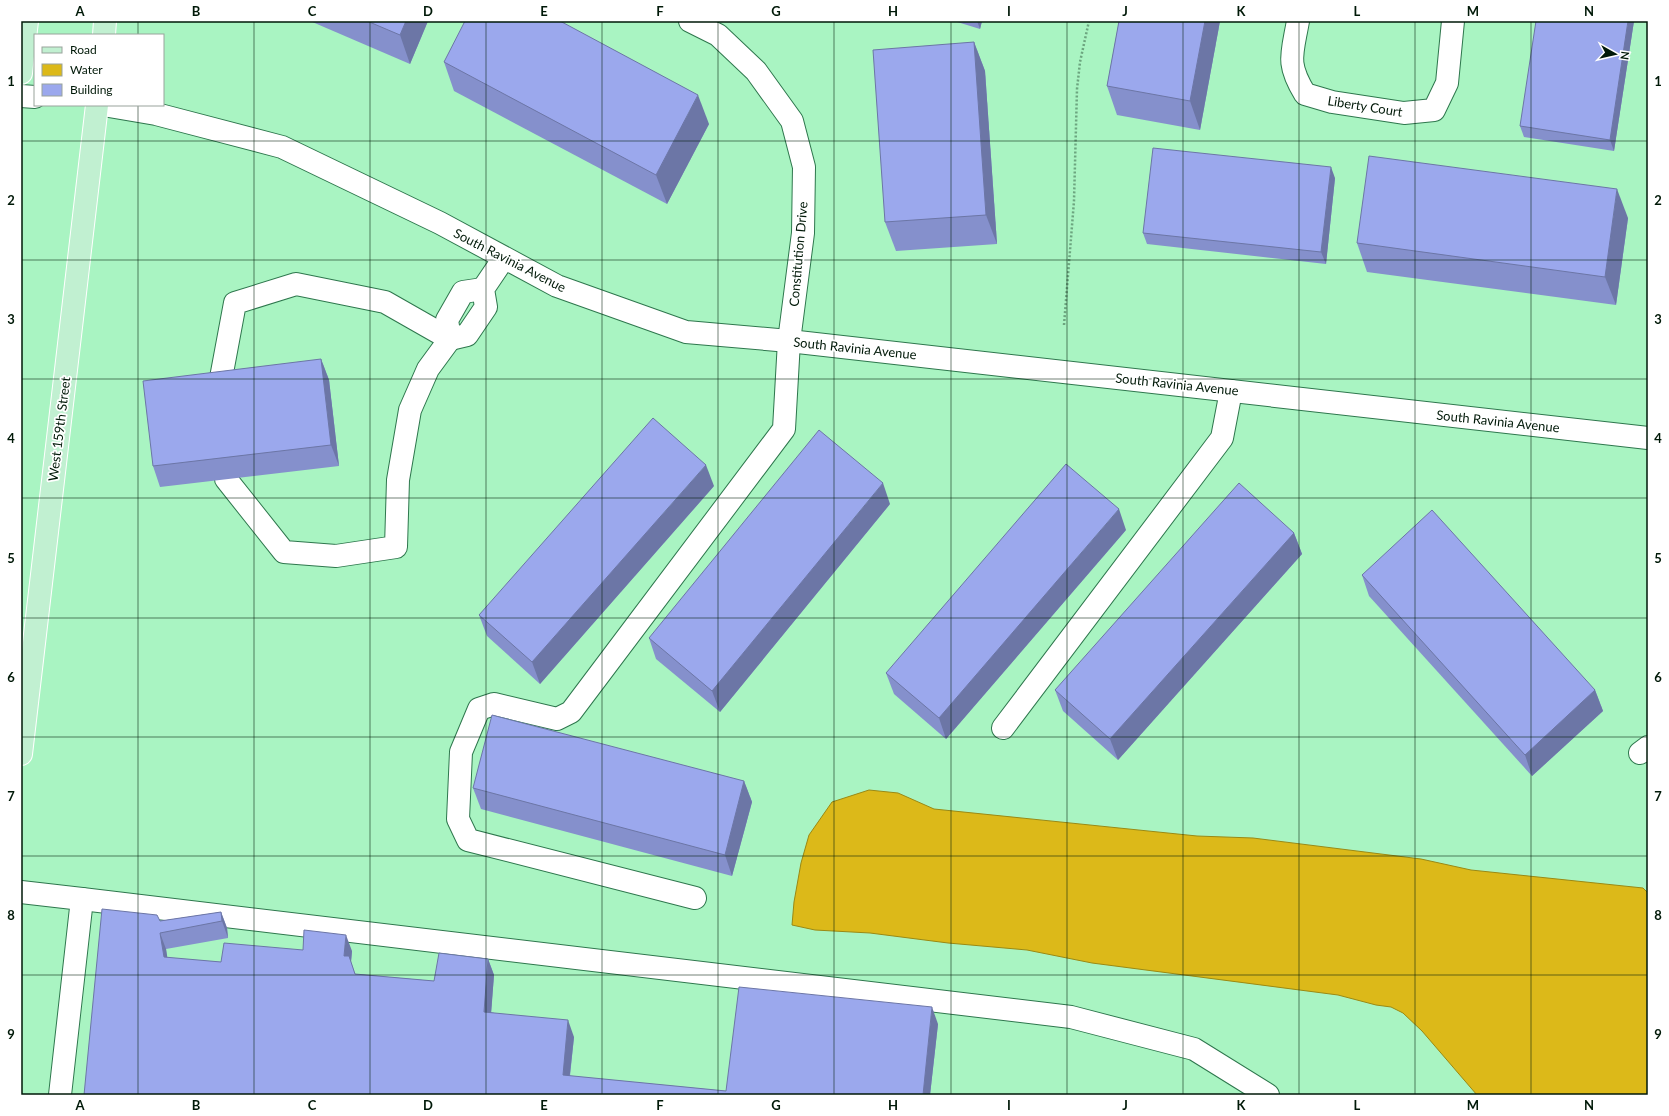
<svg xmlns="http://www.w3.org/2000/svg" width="1669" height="1116" viewBox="0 0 1669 1116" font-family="Lato,sans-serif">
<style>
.water{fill:#dcb919;stroke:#9a8914}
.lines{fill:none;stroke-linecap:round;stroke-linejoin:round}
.minor-casing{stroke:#2e774d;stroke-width:24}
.major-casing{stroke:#fff;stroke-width:24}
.path{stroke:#6ca57f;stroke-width:2.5;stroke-dasharray:2 2;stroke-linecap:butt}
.minor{stroke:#fff;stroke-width:22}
.major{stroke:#c1f0d1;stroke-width:22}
.wall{fill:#8590cc}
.shaded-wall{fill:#6c76a6}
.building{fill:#9ba8ed;stroke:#6c76a6}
.grid{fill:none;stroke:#001908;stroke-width:1;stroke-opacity:0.55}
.labels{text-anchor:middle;stroke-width:3.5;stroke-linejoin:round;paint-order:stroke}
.street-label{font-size:13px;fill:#001908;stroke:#fff}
.neatline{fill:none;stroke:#001908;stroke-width:1.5}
.grid-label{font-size:13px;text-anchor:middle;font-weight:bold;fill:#001908}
</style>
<rect width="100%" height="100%" fill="#a9f4c2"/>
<!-- water -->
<polygon class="water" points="869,790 898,793 934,809 1197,836 1253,838 1421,859 1471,870 1643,888 1648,893 1648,1095 1477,1095 1422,1031 1403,1013 1391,1007 1376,1005 1338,995 1092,963 1027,950 948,943 870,933 815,930 792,925 794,902 801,863 809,835 832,802"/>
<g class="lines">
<!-- minor casing -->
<g class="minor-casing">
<g id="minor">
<polyline points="690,21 718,35 756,71 792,121 804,167 803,233 789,341 784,429 571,712 557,719 494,704 479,709 461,752 458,819 468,840 695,898"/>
<path d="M1298 21C1292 55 1286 63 1305 94L1332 102 1404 113 1434 110 1447 83 1453 21"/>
<polyline points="21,96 35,97"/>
<polyline points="103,105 156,114 282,147 440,223 557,286 686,332 789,341 1648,438"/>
<polyline points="218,394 235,303 296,284 385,302 450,339 467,335 486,307 483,289 504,258"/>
<polyline points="226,479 284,552 336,556 396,547 398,480 410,410 428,369 450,339 447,320 463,292 483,289"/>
<polyline points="1003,728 1222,438 1231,391"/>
<polyline points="1640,753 1648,747"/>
<polyline points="21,892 82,899 60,1095"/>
<polyline points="82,899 1071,1017 1194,1049 1268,1095"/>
</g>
</g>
<!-- major casing -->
<g class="major-casing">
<g id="major">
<polyline points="104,35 105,21"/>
<polyline points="21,73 27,21"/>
<polyline points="21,754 97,105"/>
</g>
</g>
<!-- path -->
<polyline class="path" points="1064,325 1074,201 1077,89 1080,62 1089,21"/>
<!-- minor -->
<use href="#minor" class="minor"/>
<!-- major -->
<use href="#major" class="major"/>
</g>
<!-- wall -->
<g class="wall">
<polygon points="310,21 428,21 410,64"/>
<polygon points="954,21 982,21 980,29"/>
<polygon points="1119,21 1220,21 1200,130 1117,115 1107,86"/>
<polygon points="1634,21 1614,151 1524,137 1520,126"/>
<polygon points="974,42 985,71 997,244 896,251 885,222"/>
<polygon points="444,62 709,124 667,204 454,91"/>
<polygon points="1335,178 1326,264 1147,244 1143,233"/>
<polygon points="1628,218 1616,305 1367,272 1357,243"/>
<polygon points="321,359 329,380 339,466 160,487 153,466"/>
<polygon points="714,486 540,684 487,636 479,615"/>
<polygon points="890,504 720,712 656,659 649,638"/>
<polygon points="1126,530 946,739 894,694 886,673"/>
<polygon points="1294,533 1302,554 1118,760 1063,711 1055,690"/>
<polygon points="1362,575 1595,690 1603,711 1532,776 1369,596"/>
<polygon points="744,781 752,802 732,876 481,809 473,788"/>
<polygon points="221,912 227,928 228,938 166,949 167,958 221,962 303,950 352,951 351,962 355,974 434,981 488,959 494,975 491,1012 574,1037 570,1076 726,1091 938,1024 930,1095 84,1095 160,921"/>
</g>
<!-- shaded-wall -->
<g class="shaded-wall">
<polygon points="406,21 428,21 410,64 400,35"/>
<polygon points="977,21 982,21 980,29"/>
<polygon points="1205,21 1220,21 1200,130 1190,101"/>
<polygon points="1628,21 1634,21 1614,151 1610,140"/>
<polygon points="974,42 985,71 997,244 986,215"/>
<polygon points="698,95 709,124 667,204 656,175"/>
<polygon points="1331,167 1335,178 1326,264 1321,252"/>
<polygon points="1617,189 1628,218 1616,305 1605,277"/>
<polygon points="321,359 329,380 339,466 331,445"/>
<polygon points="706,465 714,486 540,684 532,662"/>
<polygon points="883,483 890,504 720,712 712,691"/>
<polygon points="1119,509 1126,530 946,739 939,718"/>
<polygon points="1294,533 1302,554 1118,760 1110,739"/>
<polygon points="1595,690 1603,711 1532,776 1525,755"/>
<polygon points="744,781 752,802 732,876 725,855"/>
<polygon points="221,912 227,928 228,938 222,921"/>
<polygon points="160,933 166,949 170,974 164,957"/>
<polygon points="346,935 352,951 350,972 344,956"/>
<polygon points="488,959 494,975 490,1028 484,1012"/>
<polygon points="932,1007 938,1024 930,1095 923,1095"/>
<polygon points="568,1020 574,1037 568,1091 563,1075"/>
</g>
<!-- building -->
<g class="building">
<polygon points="367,21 406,21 400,35"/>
<polygon points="465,21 560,21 698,95 656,175 444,62"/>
<polygon points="1119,21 1205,21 1190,101 1107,86"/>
<polygon points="1536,21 1628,21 1610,140 1520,126"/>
<polygon points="974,42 986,215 885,222 873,50"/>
<polygon points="1153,148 1331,167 1321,252 1143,233"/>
<polygon points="1369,156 1617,189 1605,277 1357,243"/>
<polygon points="321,359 331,445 153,466 143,381"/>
<polygon points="653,418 706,465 532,662 479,615"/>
<polygon points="819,430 883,483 712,691 649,638"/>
<polygon points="1066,464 1119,509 939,718 886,673"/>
<polygon points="1239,483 1294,533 1110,739 1055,690"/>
<polygon points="1432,510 1595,690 1525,755 1362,575"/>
<polygon points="492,715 744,781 725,855 473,788"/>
<polygon points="102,909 157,915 160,921 221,912 222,921 160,933 164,957 221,962 224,943 303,950 304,930 346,935 344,956 349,956 355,974 434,981 439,953 488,959 484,1012 568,1020 563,1075 726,1091 739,987 932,1007 923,1095 84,1095"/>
</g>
<!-- grid -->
<path class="grid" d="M138 21V35M254 21V1095M370 21V1095M486 21V1095M602 21V1095M718 21V1095M834 21V1095M951 21V1095M1067 21V1095M1183 21V1095M1299 21V1095M1415 21V1095M1531 21V1095M138 105V1095M21 141H1648M21 260H1648M21 379H1648M21 498H1648M21 618H1648M21 737H1648M21 856H1648M21 975H1648"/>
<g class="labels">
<!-- street labels -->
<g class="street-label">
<text transform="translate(1365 106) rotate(9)" y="5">Liberty Court</text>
<text transform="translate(798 254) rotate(-85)" y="5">Constitution Drive</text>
<text transform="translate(510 260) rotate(27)" y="5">South Ravinia Avenue</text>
<text transform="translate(855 348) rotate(6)" y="5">South Ravinia Avenue</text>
<text transform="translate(1177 384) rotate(6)" y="5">South Ravinia Avenue</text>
<text transform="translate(1498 421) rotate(6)" y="5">South Ravinia Avenue</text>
<text transform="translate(59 429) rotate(-83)" y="5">West 159th Street</text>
</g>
</g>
<!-- border -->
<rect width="1669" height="1116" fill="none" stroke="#ffffff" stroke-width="44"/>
<!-- legend -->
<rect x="34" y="34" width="130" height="72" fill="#ffffff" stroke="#99a39c"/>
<rect x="42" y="47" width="20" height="6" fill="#c1f0d1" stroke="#99a39c"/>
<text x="70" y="54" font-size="12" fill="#001908">Road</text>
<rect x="42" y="64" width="20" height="12" fill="#dcb919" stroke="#99a39c"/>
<text x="70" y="74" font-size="12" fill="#001908">Water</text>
<rect x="42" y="84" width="20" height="12" fill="#9ba8ed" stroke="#99a39c"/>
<text x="70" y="94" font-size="12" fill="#001908">Building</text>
<!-- north arrow -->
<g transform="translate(1615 54) rotate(98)" stroke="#ffffff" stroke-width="3" paint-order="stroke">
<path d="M0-3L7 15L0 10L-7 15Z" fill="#001908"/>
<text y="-6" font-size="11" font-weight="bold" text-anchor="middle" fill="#001908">N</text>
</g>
<rect x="22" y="22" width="1625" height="1072" class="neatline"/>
<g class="grid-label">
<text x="80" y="16">A</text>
<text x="196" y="16">B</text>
<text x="312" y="16">C</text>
<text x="428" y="16">D</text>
<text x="544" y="16">E</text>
<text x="660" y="16">F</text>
<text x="776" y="16">G</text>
<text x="893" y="16">H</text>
<text x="1009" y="16">I</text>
<text x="1125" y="16">J</text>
<text x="1241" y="16">K</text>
<text x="1357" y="16">L</text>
<text x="1473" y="16">M</text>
<text x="1589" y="16">N</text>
<text x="11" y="86">1</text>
<text x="1658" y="86">1</text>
<text x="11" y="205">2</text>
<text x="1658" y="205">2</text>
<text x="11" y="324">3</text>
<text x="1658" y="324">3</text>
<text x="11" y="443">4</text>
<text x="1658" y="443">4</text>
<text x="11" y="563">5</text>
<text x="1658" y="563">5</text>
<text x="11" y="682">6</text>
<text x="1658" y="682">6</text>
<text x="11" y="801">7</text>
<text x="1658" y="801">7</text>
<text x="11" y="920">8</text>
<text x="1658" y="920">8</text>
<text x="11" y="1039">9</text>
<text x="1658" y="1039">9</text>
<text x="80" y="1110">A</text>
<text x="196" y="1110">B</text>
<text x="312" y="1110">C</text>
<text x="428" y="1110">D</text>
<text x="544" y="1110">E</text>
<text x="660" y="1110">F</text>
<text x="776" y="1110">G</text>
<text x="893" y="1110">H</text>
<text x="1009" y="1110">I</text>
<text x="1125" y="1110">J</text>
<text x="1241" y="1110">K</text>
<text x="1357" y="1110">L</text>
<text x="1473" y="1110">M</text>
<text x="1589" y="1110">N</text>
</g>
</svg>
